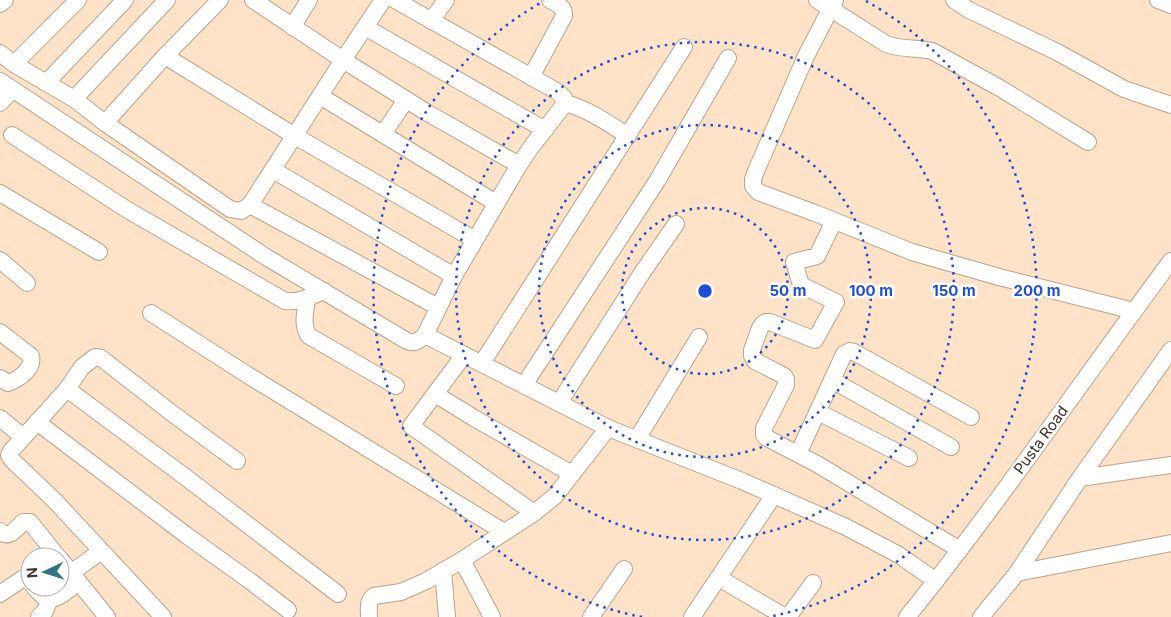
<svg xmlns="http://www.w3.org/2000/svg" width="1171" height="617" viewBox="0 0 1171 617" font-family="Inter,sans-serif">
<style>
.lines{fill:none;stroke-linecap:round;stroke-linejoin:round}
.minor-casing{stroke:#bba288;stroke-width:18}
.minor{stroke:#fff;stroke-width:16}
.ring{fill:none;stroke:#1d4ed8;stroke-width:2.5;stroke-dasharray:2.5 5}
.labels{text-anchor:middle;stroke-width:5;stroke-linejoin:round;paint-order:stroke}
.street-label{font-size:15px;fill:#3d3228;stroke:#fff}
.centre{fill:#1d4ed8;stroke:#fff;stroke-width:2.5}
.ring-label{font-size:15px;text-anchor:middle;font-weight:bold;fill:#1d4ed8;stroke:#fff;stroke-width:5;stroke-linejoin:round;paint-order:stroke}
</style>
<rect width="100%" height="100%" fill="#fee3c8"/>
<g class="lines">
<!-- minor casing -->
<g class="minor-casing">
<g id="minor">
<polyline points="253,0 343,60 426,112 519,165"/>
<path d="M817 0 886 44C901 50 917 47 932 51L998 87 1088 142"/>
<polyline points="835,0 806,56 756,171 753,179 753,186 758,192 815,213 912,252 999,277 1134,311"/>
<polyline points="954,0 969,10 1057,52 1124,89 1171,105"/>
<polyline points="1158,0 1171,5"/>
<polyline points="0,4 5,0"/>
<polyline points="431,21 446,0"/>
<polyline points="292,27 309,0"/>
<polyline points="365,27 545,130"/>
<polyline points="0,53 14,64 74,99 105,123 230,209 241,211 250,205 343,60 383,0"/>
<polyline points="165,56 295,136 475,240"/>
<polyline points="14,64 78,0"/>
<path d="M531 77 564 16C565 7 557 4 550 0"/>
<path d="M0 81 266 257 407 341C416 344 418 341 425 335L454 276 519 165 532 146 563 106 564 98 558 92 395 0"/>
<polyline points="46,83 125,0"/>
<polyline points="320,96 496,203"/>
<polyline points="74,99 167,0"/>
<polyline points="0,103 12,90"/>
<path d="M565 103C588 109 608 123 628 136"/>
<polyline points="105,123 165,56 220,0"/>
<polyline points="383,134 406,100"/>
<path d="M12 135 126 209 285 301C299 303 311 296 324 291"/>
<polyline points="273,170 454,276"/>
<polyline points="0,193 99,252"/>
<polyline points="250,205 438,307"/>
<polyline points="834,221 817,256 794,262 801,285 836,302 815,340 770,322 766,322 763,324 760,328 752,350 752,356 755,361 761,364 784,376 786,379 786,385 764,428 764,435 767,438 817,464 960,550"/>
<polyline points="0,260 27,283"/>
<path d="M307 298C306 310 301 325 309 336L396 386"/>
<polyline points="151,313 246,374 504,532"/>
<path d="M0 332 31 356C34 369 19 379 8 383L0 378"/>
<polyline points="464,355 411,426 534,513"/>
<polyline points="482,363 684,47"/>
<polyline points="832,380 951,447"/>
<polyline points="524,385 657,181 728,58"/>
<polyline points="67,389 188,479 338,594"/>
<polyline points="435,394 474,418 572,474"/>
<polyline points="559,403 642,273 676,224"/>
<polyline points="818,412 909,458"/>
<polyline points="0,418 23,437"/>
<polyline points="37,422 186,535 250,581 288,610"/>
<polyline points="608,428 742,481 846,527 899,555 936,581"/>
<polyline points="637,439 699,337"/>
<polyline points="798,454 844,354 850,351 854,352 971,417"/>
<polyline points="1080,478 1171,465"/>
<path d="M0 531C9 540 17 528 23 522H30L58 557"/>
<polyline points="60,559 107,617"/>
<polyline points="462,560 492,617"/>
<polyline points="443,571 447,617"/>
<polyline points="71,573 101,551"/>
<polyline points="1017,573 1171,543"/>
<polyline points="719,578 785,617"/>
<path d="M34 587C37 590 40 594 43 596 55 605 69 589 78 581"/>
<polyline points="0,594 22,579 27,580 30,582"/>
<polyline points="39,617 45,611 50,599"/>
<polyline points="163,617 54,500 12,460 9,455 11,451 67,389 82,367 95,357 101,358 173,414 237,461"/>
<path d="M369 617C369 609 367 601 374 596L401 592 426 581 462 560 534 513 555 496 608 428 425 335"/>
<polyline points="591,617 624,569"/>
<polyline points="692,617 774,495"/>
<polyline points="788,617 813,583"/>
<path d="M907 617C1000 502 1083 379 1171 261"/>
<polyline points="981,617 1017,573 1080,478 1171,350"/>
</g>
</g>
<!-- minor -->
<use href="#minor" class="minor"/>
</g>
<!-- distance rings -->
<g class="ring">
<circle cx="705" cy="291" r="83"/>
<circle cx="705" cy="291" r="166"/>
<circle cx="705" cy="291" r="249"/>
<path d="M642 617A332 332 0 0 1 544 1M866 1A332 332 0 0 1 768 617"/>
</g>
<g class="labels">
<!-- street labels -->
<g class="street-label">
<text transform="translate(1041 440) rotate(-54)" y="5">Pusta Road</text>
</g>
</g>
<circle cx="705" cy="291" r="8" class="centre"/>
<g class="ring-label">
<text x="788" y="296">50 m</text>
<text x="871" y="296">100 m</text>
<text x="954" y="296">150 m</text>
<text x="1037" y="296">200 m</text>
</g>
<!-- north arrow -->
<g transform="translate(45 572) rotate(266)"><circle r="24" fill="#ffffff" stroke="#b1ada9"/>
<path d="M0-4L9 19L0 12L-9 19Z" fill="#317485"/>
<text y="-8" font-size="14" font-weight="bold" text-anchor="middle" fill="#3d3228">N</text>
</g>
</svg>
